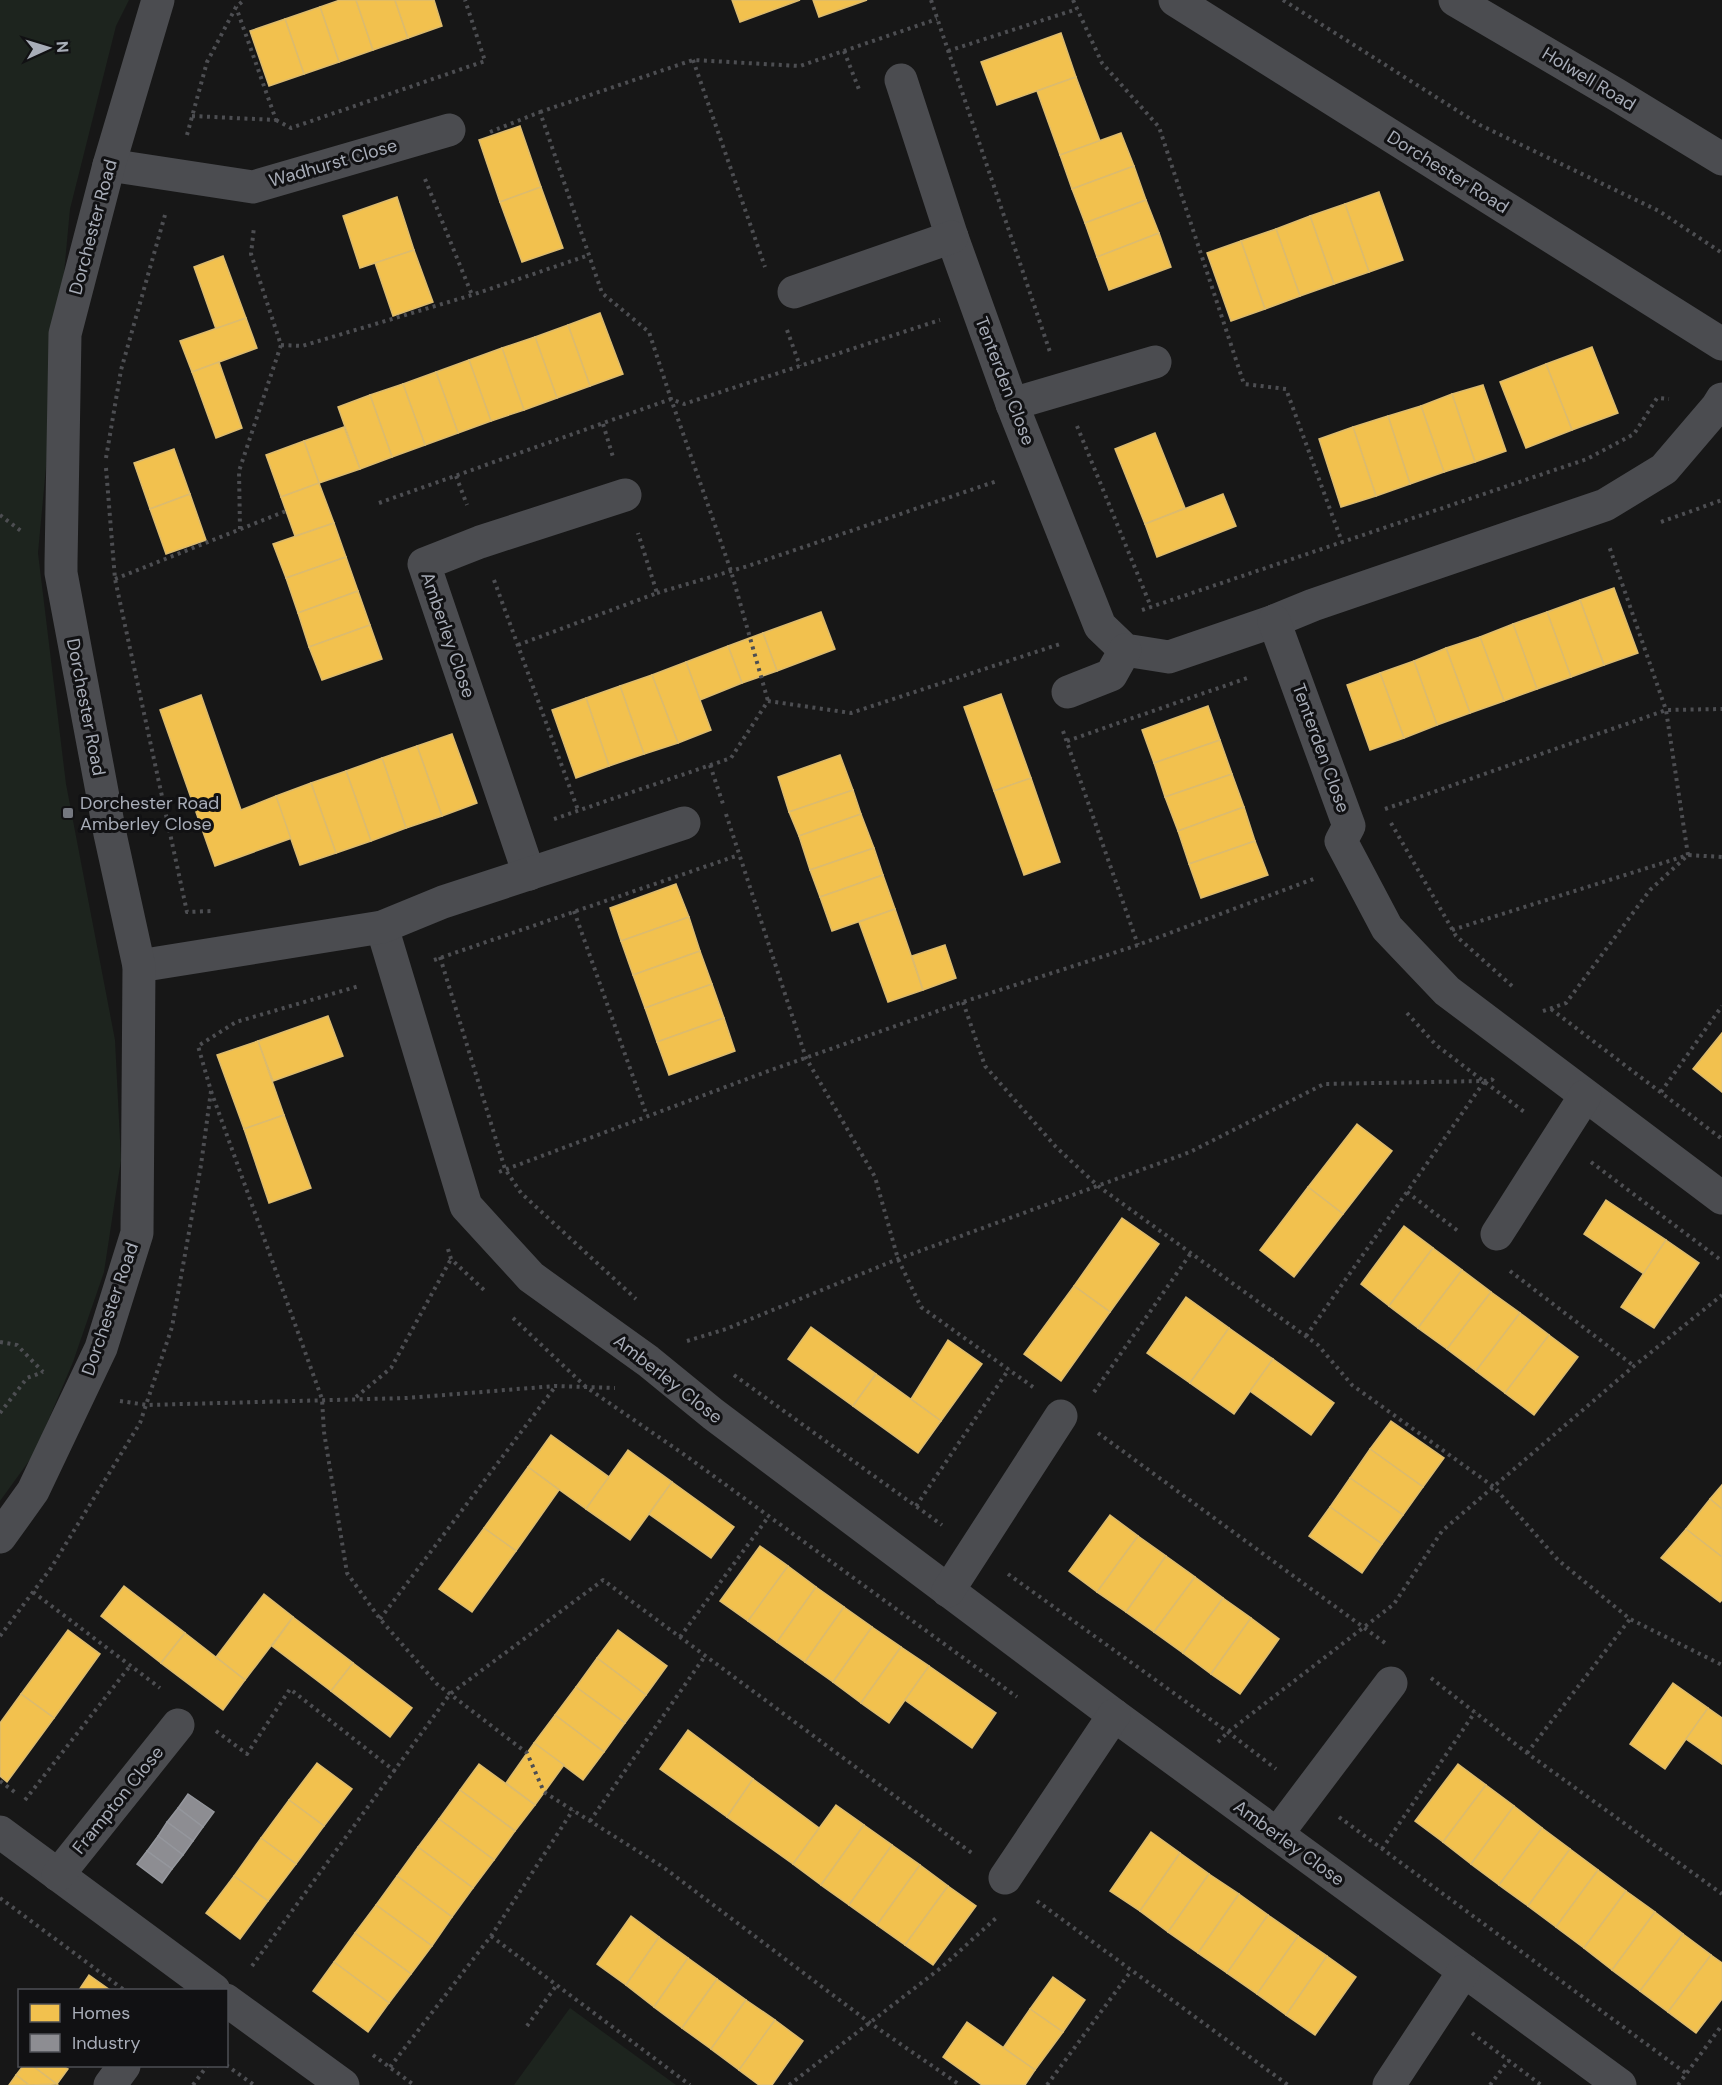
<svg xmlns="http://www.w3.org/2000/svg" width="1722" height="2085" viewBox="0 0 1722 2085" font-family="'DM Sans',sans-serif">
<style>
.green{fill:#1d241e}
.homes{fill:#f2c14e;stroke:#dcbb6e;stroke-width:1.5}
.industry{fill:#8d8d92;stroke:#95979d;stroke-width:1.5}
.lines{fill:none;stroke-linecap:round;stroke-linejoin:round}
.path{stroke:#4d4e52;stroke-width:4;stroke-dasharray:3 4.5;stroke-linecap:butt}
.minor{stroke:#4b4c50;stroke-width:33}
.poi-dot{fill:#757880;stroke:#111113;stroke-width:2}
.labels{text-anchor:middle;stroke-width:6;stroke-linejoin:round;paint-order:stroke}
.street-label{font-size:18px;fill:#a8adb8;stroke:#111113}
.poi-label{font-size:18px;fill:#a8adb8;stroke:#111113;text-anchor:start}
</style>
<rect width="100%" height="100%" fill="#171717"/>
<!-- green -->
<g class="green">
<polygon points="0,0 129,0 116,26 70,209 38,553 66,784 115,1040 121,1160 104,1272 73,1362 34,1454 0,1501"/>
<polygon points="570,2008 676,2085 514,2085"/>
</g>
<!-- homes -->
<g class="homes">
<polygon points="340,0 356,0 373,50 339,62 320,7"/>
<polygon points="356,0 395,0 408,38 373,50"/>
<polygon points="395,0 434,0 442,26 408,38"/>
<polygon points="732,0 800,0 740,22"/>
<polygon points="813,0 867,0 819,17"/>
<polygon points="320,7 339,62 304,74 285,19"/>
<polygon points="285,19 304,74 269,86 250,31"/>
<polygon points="1061,33 1076,77 997,105 981,62"/>
<polygon points="1076,77 1100,141 1060,155 1037,91"/>
<polygon points="520,126 541,187 500,202 479,140"/>
<polygon points="1121,133 1134,166 1072,189 1060,155"/>
<polygon points="1134,166 1146,200 1085,223 1072,189"/>
<polygon points="541,187 563,248 522,262 500,202"/>
<polygon points="1379,192 1403,260 1369,272 1345,204"/>
<polygon points="397,197 414,250 360,268 343,216"/>
<polygon points="1146,200 1159,233 1097,257 1085,223"/>
<polygon points="1345,204 1369,272 1334,284 1310,216"/>
<polygon points="1310,216 1334,284 1300,296 1276,229"/>
<polygon points="1276,229 1300,296 1265,309 1241,241"/>
<polygon points="1159,233 1171,267 1109,290 1097,257"/>
<polygon points="1241,241 1265,309 1231,321 1207,253"/>
<polygon points="414,250 433,302 393,316 375,263"/>
<polygon points="223,256 246,318 216,329 194,267"/>
<polygon points="600,313 623,374 590,386 568,325"/>
<polygon points="246,318 257,348 192,372 180,341"/>
<polygon points="568,325 590,386 557,398 535,337"/>
<polygon points="535,337 557,398 524,410 502,348"/>
<polygon points="1592,347 1618,413 1572,430 1546,364"/>
<polygon points="502,348 524,410 491,421 469,360"/>
<polygon points="469,360 491,421 458,433 436,372"/>
<polygon points="219,362 242,428 216,438 192,372"/>
<polygon points="1546,364 1572,430 1526,448 1500,382"/>
<polygon points="436,372 458,433 425,445 403,384"/>
<polygon points="403,384 425,445 392,457 370,395"/>
<polygon points="1483,385 1506,451 1475,462 1452,394"/>
<polygon points="1452,394 1475,462 1444,472 1421,406"/>
<polygon points="370,395 392,457 360,469 338,407"/>
<polygon points="1421,406 1444,472 1410,484 1388,416"/>
<polygon points="1388,416 1410,484 1376,496 1353,427"/>
<polygon points="344,427 360,469 319,483 304,441"/>
<polygon points="1353,427 1376,496 1341,507 1319,439"/>
<polygon points="1155,433 1185,508 1145,524 1115,449"/>
<polygon points="304,441 319,483 281,497 266,455"/>
<polygon points="174,449 190,494 150,509 134,463"/>
<polygon points="319,483 334,523 295,536 281,497"/>
<polygon points="190,494 206,540 166,554 150,509"/>
<polygon points="1223,494 1236,526 1157,557 1145,524"/>
<polygon points="334,523 346,557 286,578 273,544"/>
<polygon points="346,557 358,591 298,613 286,578"/>
<polygon points="1614,588 1638,653 1604,665 1580,600"/>
<polygon points="358,591 370,625 309,647 298,613"/>
<polygon points="1580,600 1604,665 1571,677 1547,612"/>
<polygon points="821,612 835,649 777,671 763,633"/>
<polygon points="1547,612 1571,677 1537,689 1513,624"/>
<polygon points="1513,624 1537,689 1504,701 1480,637"/>
<polygon points="370,625 382,659 322,680 309,647"/>
<polygon points="763,633 777,671 742,683 728,646"/>
<polygon points="1480,637 1504,701 1470,713 1446,648"/>
<polygon points="728,646 742,683 700,700 686,662"/>
<polygon points="1446,648 1470,713 1437,725 1414,661"/>
<polygon points="1414,661 1437,725 1404,738 1380,673"/>
<polygon points="686,662 711,730 678,743 652,675"/>
<polygon points="1380,673 1404,738 1370,750 1347,685"/>
<polygon points="652,675 678,743 644,754 620,686"/>
<polygon points="620,686 644,754 609,766 586,698"/>
<polygon points="1001,694 1031,778 994,791 964,707"/>
<polygon points="201,695 241,810 276,796 292,838 215,866 160,710"/>
<polygon points="586,698 609,766 576,778 552,710"/>
<polygon points="1208,706 1220,740 1154,763 1142,730"/>
<polygon points="452,734 477,803 442,816 417,746"/>
<polygon points="1220,740 1232,774 1165,797 1154,763"/>
<polygon points="417,746 442,816 406,828 382,758"/>
<polygon points="840,755 853,790 789,812 778,777"/>
<polygon points="382,758 406,828 371,841 346,771"/>
<polygon points="346,771 371,841 336,853 311,783"/>
<polygon points="1232,774 1244,807 1178,831 1165,797"/>
<polygon points="1031,778 1060,862 1024,875 994,791"/>
<polygon points="311,783 336,853 300,865 276,796"/>
<polygon points="853,790 861,814 799,836 789,812"/>
<polygon points="1244,807 1255,841 1189,864 1178,831"/>
<polygon points="861,814 874,848 810,870 799,836"/>
<polygon points="1255,841 1268,875 1201,898 1189,864"/>
<polygon points="874,848 883,875 820,897 810,870"/>
<polygon points="883,875 895,909 832,931 820,897"/>
<polygon points="676,884 689,917 621,941 610,908"/>
<polygon points="895,909 923,990 888,1002 859,922"/>
<polygon points="689,917 700,951 633,975 621,941"/>
<polygon points="945,945 956,978 923,990 912,956"/>
<polygon points="700,951 712,984 645,1008 633,975"/>
<polygon points="712,984 724,1018 657,1042 645,1008"/>
<polygon points="328,1016 343,1056 273,1081 258,1041"/>
<polygon points="724,1018 735,1051 669,1075 657,1042"/>
<polygon points="1722,1033 1722,1092 1693,1069"/>
<polygon points="258,1041 284,1115 244,1129 217,1055"/>
<polygon points="284,1115 311,1188 269,1203 244,1129"/>
<polygon points="1357,1124 1392,1151 1343,1214 1308,1187"/>
<polygon points="1308,1187 1343,1214 1294,1277 1260,1250"/>
<polygon points="1606,1200 1666,1240 1644,1274 1584,1234"/>
<polygon points="1122,1218 1159,1244 1110,1312 1074,1286"/>
<polygon points="1404,1226 1433,1248 1389,1306 1361,1284"/>
<polygon points="1666,1240 1699,1263 1654,1328 1621,1307"/>
<polygon points="1433,1248 1462,1270 1418,1328 1389,1306"/>
<polygon points="1462,1270 1491,1292 1447,1349 1418,1328"/>
<polygon points="1074,1286 1110,1312 1061,1381 1024,1354"/>
<polygon points="1491,1292 1520,1313 1476,1371 1447,1349"/>
<polygon points="1186,1297 1229,1328 1190,1383 1147,1353"/>
<polygon points="1520,1313 1549,1335 1505,1393 1476,1371"/>
<polygon points="811,1327 876,1374 853,1406 788,1359"/>
<polygon points="1229,1328 1273,1359 1234,1414 1190,1383"/>
<polygon points="1549,1335 1578,1357 1534,1415 1505,1393"/>
<polygon points="948,1340 982,1364 941,1421 911,1399"/>
<polygon points="1273,1359 1334,1403 1311,1435 1250,1391"/>
<polygon points="876,1374 941,1421 918,1453 853,1406"/>
<polygon points="1391,1421 1444,1458 1423,1487 1370,1449"/>
<polygon points="551,1435 609,1477 586,1509 528,1467"/>
<polygon points="1370,1449 1423,1487 1403,1515 1350,1478"/>
<polygon points="628,1450 672,1482 630,1540 586,1509"/>
<polygon points="528,1467 559,1490 516,1551 484,1528"/>
<polygon points="1350,1478 1403,1515 1382,1544 1330,1507"/>
<polygon points="672,1482 734,1527 711,1558 649,1514"/>
<polygon points="1722,1485 1722,1509 1710,1499"/>
<polygon points="1710,1499 1722,1509 1722,1557 1686,1529"/>
<polygon points="1330,1507 1382,1544 1362,1573 1309,1536"/>
<polygon points="1110,1515 1138,1536 1097,1592 1069,1571"/>
<polygon points="484,1528 516,1551 472,1612 439,1589"/>
<polygon points="1686,1529 1722,1557 1722,1600 1720,1602 1661,1558"/>
<polygon points="1138,1536 1166,1556 1126,1612 1097,1592"/>
<polygon points="760,1546 788,1566 748,1621 720,1601"/>
<polygon points="1166,1556 1195,1577 1154,1632 1126,1612"/>
<polygon points="788,1566 816,1587 777,1642 748,1621"/>
<polygon points="1195,1577 1223,1598 1183,1653 1154,1632"/>
<polygon points="124,1586 185,1633 161,1663 101,1616"/>
<polygon points="816,1587 844,1607 805,1662 777,1642"/>
<polygon points="264,1594 293,1617 245,1680 216,1657"/>
<polygon points="1223,1598 1251,1618 1211,1674 1183,1653"/>
<polygon points="844,1607 872,1627 833,1682 805,1662"/>
<polygon points="293,1617 353,1663 331,1691 272,1646"/>
<polygon points="1251,1618 1279,1639 1240,1694 1211,1674"/>
<polygon points="872,1627 901,1647 861,1703 833,1682"/>
<polygon points="68,1630 100,1654 54,1718 21,1694"/>
<polygon points="618,1630 667,1666 646,1695 597,1658"/>
<polygon points="185,1633 245,1680 223,1710 161,1663"/>
<polygon points="901,1647 929,1666 889,1723 861,1703"/>
<polygon points="597,1658 646,1695 625,1723 576,1687"/>
<polygon points="353,1663 412,1708 390,1737 331,1691"/>
<polygon points="929,1666 996,1713 972,1748 905,1700"/>
<polygon points="1673,1683 1708,1708 1665,1769 1630,1744"/>
<polygon points="576,1687 625,1723 604,1752 555,1715"/>
<polygon points="21,1694 54,1718 7,1782 0,1776 0,1723"/>
<polygon points="1708,1708 1722,1718 1722,1764 1686,1739"/>
<polygon points="555,1715 604,1752 583,1780 534,1743"/>
<polygon points="688,1730 753,1779 727,1817 660,1769"/>
<polygon points="534,1743 564,1765 535,1805 506,1783"/>
<polygon points="317,1763 352,1789 324,1826 289,1800"/>
<polygon points="479,1764 535,1805 515,1831 460,1790"/>
<polygon points="1458,1764 1486,1785 1443,1842 1415,1821"/>
<polygon points="753,1779 819,1828 793,1864 727,1817"/>
<polygon points="1486,1785 1514,1806 1471,1864 1443,1842"/>
<polygon points="460,1790 515,1831 494,1860 439,1819"/>
<polygon points="289,1800 324,1826 296,1864 261,1838"/>
<polygon points="836,1805 864,1825 821,1885 793,1864"/>
<polygon points="1514,1806 1542,1828 1499,1885 1471,1864"/>
<polygon points="439,1819 494,1860 473,1888 418,1847"/>
<polygon points="864,1825 892,1845 849,1905 821,1885"/>
<polygon points="1542,1828 1570,1849 1528,1906 1499,1885"/>
<polygon points="1151,1832 1180,1853 1140,1911 1110,1891"/>
<polygon points="261,1838 296,1864 268,1901 234,1876"/>
<polygon points="892,1845 920,1865 877,1925 849,1905"/>
<polygon points="418,1847 473,1888 452,1917 397,1876"/>
<polygon points="1570,1849 1598,1870 1556,1927 1528,1906"/>
<polygon points="1180,1853 1209,1874 1168,1932 1140,1911"/>
<polygon points="920,1865 948,1886 905,1945 877,1925"/>
<polygon points="1598,1870 1626,1891 1584,1948 1556,1927"/>
<polygon points="1209,1874 1239,1894 1198,1953 1168,1932"/>
<polygon points="234,1876 268,1901 240,1939 206,1913"/>
<polygon points="397,1876 452,1917 432,1946 376,1905"/>
<polygon points="948,1886 976,1906 933,1965 905,1945"/>
<polygon points="1626,1891 1655,1912 1612,1970 1584,1948"/>
<polygon points="1239,1894 1268,1915 1227,1973 1198,1953"/>
<polygon points="376,1905 432,1946 411,1974 355,1933"/>
<polygon points="1655,1912 1683,1934 1640,1991 1612,1970"/>
<polygon points="1268,1915 1298,1936 1257,1994 1227,1973"/>
<polygon points="631,1916 659,1937 626,1985 597,1964"/>
<polygon points="355,1933 411,1974 389,2003 334,1962"/>
<polygon points="1683,1934 1711,1955 1668,2012 1640,1991"/>
<polygon points="1298,1936 1327,1956 1286,2015 1257,1994"/>
<polygon points="659,1937 688,1958 654,2007 626,1985"/>
<polygon points="1711,1955 1722,1963 1722,1999 1696,2033 1668,2012"/>
<polygon points="1327,1956 1356,1977 1315,2035 1286,2015"/>
<polygon points="688,1958 717,1979 682,2028 654,2007"/>
<polygon points="334,1962 389,2003 368,2032 313,1991"/>
<polygon points="89,1975 110,1990 79,1990"/>
<polygon points="1053,1977 1085,2000 1063,2032 1030,2009"/>
<polygon points="717,1979 746,2000 711,2049 682,2028"/>
<polygon points="746,2000 775,2020 739,2070 711,2049"/>
<polygon points="1030,2009 1063,2032 1035,2070 1003,2048"/>
<polygon points="775,2020 803,2041 772,2085 759,2085 739,2070"/>
<polygon points="967,2022 1035,2070 1025,2085 982,2085 943,2057"/>
<polygon points="23,2066 33,2066 57,2084 29,2085 16,2075"/>
<polygon points="33,2066 63,2066 68,2069 57,2084"/>
<polygon points="16,2075 29,2085 9,2085"/>
</g>
<!-- industry -->
<g class="industry">
<polygon points="188,1794 214,1812 203,1827 178,1808"/>
<polygon points="178,1808 203,1827 193,1841 167,1822"/>
<polygon points="167,1822 193,1841 183,1855 158,1836"/>
<polygon points="158,1836 183,1855 172,1869 147,1851"/>
<polygon points="147,1851 172,1869 162,1883 137,1864"/>
</g>
<g class="lines">
<!-- path -->
<g class="path">
<polyline points="931,0 1050,352"/>
<polyline points="1073,0 1102,63 1159,127 1244,384 1286,389 1342,542"/>
<polyline points="1283,0 1480,125 1659,211 1722,253"/>
<polyline points="844,51 860,92"/>
<polyline points="948,51 1077,9"/>
<polyline points="693,60 765,267"/>
<polyline points="540,112 693,60 800,66 937,19"/>
<polyline points="192,116 276,120 236,7"/>
<polyline points="276,120 291,128 485,61 465,0"/>
<polyline points="490,132 540,112 602,293 649,332 671,399 731,571 768,701"/>
<polyline points="187,135 207,62 236,7 244,0"/>
<polyline points="425,179 472,295"/>
<polyline points="787,330 800,366"/>
<polyline points="281,345 302,346 472,295 589,255"/>
<polyline points="603,424 613,457"/>
<polyline points="1077,426 1151,607"/>
<polyline points="106,458 121,370 165,215"/>
<polyline points="106,468 115,579 187,912 211,911"/>
<polyline points="456,476 467,505"/>
<polyline points="379,503 671,399 684,404 940,320"/>
<polyline points="0,515 21,531"/>
<polyline points="1661,522 1722,500"/>
<polyline points="240,529 239,471 281,345 251,254 254,227"/>
<polyline points="115,579 286,511"/>
<polyline points="494,580 578,810"/>
<polyline points="657,593 748,566 997,481"/>
<polyline points="1142,610 1587,459 1634,434 1657,398 1669,399"/>
<polyline points="518,645 657,593 638,533"/>
<polyline points="1063,731 1138,945"/>
<polyline points="1067,741 1250,677"/>
<polyline points="710,765 723,804"/>
<polyline points="1385,809 1666,710 1722,709"/>
<polyline points="726,814 806,1058 875,1177 898,1259 921,1307 1033,1387"/>
<polyline points="554,819 731,758 768,701 851,713 1063,643"/>
<polyline points="1391,823 1456,936 1512,986"/>
<polyline points="574,911 647,1116"/>
<polyline points="1452,930 1688,855 1666,710 1609,546"/>
<polyline points="440,957 505,1169 521,1193 636,1299"/>
<polyline points="434,960 739,855"/>
<polyline points="963,1002 985,1066 1056,1147 1098,1186 1318,1345 1352,1385 1494,1487 1558,1560 1630,1619 1722,1665"/>
<polyline points="1551,1009 1722,1139"/>
<polyline points="1543,1011 1566,1003 1650,890 1688,855 1722,857"/>
<polyline points="1407,1013 1436,1045 1527,1114"/>
<polyline points="211,1091 322,1399 324,1432 347,1573 380,1619 437,1684 527,1753 544,1792 663,1867 870,2023 960,2085"/>
<polyline points="1661,1092 1722,1006"/>
<polyline points="1591,1162 1722,1261"/>
<polyline points="499,1172 763,1073 963,1002 1138,945 1316,878"/>
<polyline points="1407,1192 1458,1231"/>
<polyline points="448,1249 451,1259 484,1290"/>
<polyline points="1510,1271 1634,1366"/>
<polyline points="513,1318 586,1387 682,1453 1017,1697"/>
<polyline points="1306,1336 1484,1082"/>
<polyline points="687,1341 726,1329 898,1259 1190,1152 1324,1084 1484,1081 1492,1080 1494,1077"/>
<polyline points="0,1342 17,1345 43,1372"/>
<polyline points="734,1375 942,1525"/>
<polyline points="1094,1392 1191,1253"/>
<polyline points="356,1397 391,1368 451,1259"/>
<polyline points="120,1401 147,1405 407,1398 555,1386 615,1388"/>
<polyline points="0,1413 27,1378 43,1372"/>
<polyline points="1098,1433 1385,1643"/>
<polyline points="916,1506 1009,1369"/>
<polyline points="1008,1574 1228,1732 1276,1769"/>
<polyline points="33,1592 160,1688"/>
<polyline points="380,1619 555,1387"/>
<polyline points="0,1636 51,1568 140,1423 172,1327 201,1165 211,1091 198,1046 236,1022 359,986"/>
<polyline points="680,1637 769,1516"/>
<polyline points="1431,1678 1527,1753 1722,1894"/>
<polyline points="216,1731 247,1754 290,1689 396,1772"/>
<polyline points="1218,1742 1228,1732 1394,1604 1442,1531 1634,1366 1722,1295"/>
<polyline points="1527,1753 1630,1619"/>
<polyline points="0,1781 16,1793"/>
<polyline points="25,1800 130,1666"/>
<polyline points="1339,1817 1687,2074"/>
<polyline points="590,1821 705,1656"/>
<polyline points="1382,1849 1475,1712"/>
<polyline points="0,1898 124,1990"/>
<polyline points="1037,1901 1288,2085"/>
<polyline points="491,1936 690,2085"/>
<polyline points="252,1966 450,1694 603,1580 973,1854"/>
<polyline points="527,2026 556,1986"/>
<polyline points="1472,2033 1541,2085"/>
<polyline points="373,2055 414,2085"/>
<polyline points="226,2065 254,2085"/>
<polyline points="390,2067 491,1936 573,1810"/>
<polyline points="193,2085 207,2066"/>
<polyline points="789,2085 942,1967 996,1918"/>
<polyline points="1047,2085 1131,1971"/>
<polyline points="1490,2085 1509,2060"/>
<polyline points="1678,2085 1722,2025"/>
</g>
<!-- minor -->
<g class="minor">
<polyline points="1175,0 1722,344"/>
<polyline points="1455,0 1617,95 1722,159"/>
<polyline points="901,80 952,237 1012,404 1100,626 1125,650 1169,657 1274,621 1313,605 1605,505 1664,469 1717,407 1722,399"/>
<polyline points="109,165 253,187 449,130"/>
<polyline points="794,292 952,237"/>
<polyline points="1012,404 1155,362"/>
<polyline points="1274,621 1349,826 1341,841 1387,928 1447,991 1722,1198"/>
<polyline points="1068,692 1111,675 1125,650"/>
<polyline points="529,874 424,564 480,542 625,495"/>
<polyline points="382,927 466,1206 531,1277 648,1361 713,1414 1114,1715 1620,2085"/>
<polyline points="139,966 382,927 443,902 684,823"/>
<polyline points="1497,1234 1585,1096"/>
<polyline points="0,1537 33,1491 101,1348 137,1233 139,966 110,834 61,573 61,563 65,334 109,165 158,0"/>
<polyline points="948,1591 1061,1416"/>
<polyline points="0,1832 214,1990"/>
<polyline points="1277,1834 1391,1683"/>
<polyline points="58,1875 178,1725"/>
<polyline points="1005,1878 1114,1715"/>
<polyline points="226,2000 343,2085"/>
<polyline points="110,2085 124,2066"/>
<polyline points="1389,2085 1464,1971"/>
</g>
</g>
<!-- markers -->
<rect class="poi-dot" x="62" y="807" width="12" height="12" rx="3"/>
<g class="labels">
<!-- street labels -->
<g class="street-label">
<text transform="translate(1589 79) rotate(31)" y="6">Holwell Road</text>
<text transform="translate(333 163) rotate(-16)" y="6">Wadhurst Close</text>
<text transform="translate(1448 172) rotate(32)" y="6">Dorchester Road</text>
<text transform="translate(93 227) rotate(-75)" y="6">Dorchester Road</text>
<text transform="translate(1005 381) rotate(69)" y="6">Tenterden Close</text>
<text transform="translate(448 635) rotate(71)" y="6">Amberley Close</text>
<text transform="translate(86 707) rotate(79)" y="6">Dorchester Road</text>
<text transform="translate(1321 748) rotate(70)" y="6">Tenterden Close</text>
<text transform="translate(110 1309) rotate(-71)" y="6">Dorchester Road</text>
<text transform="translate(668 1379) rotate(38)" y="6">Amberley Close</text>
<text transform="translate(118 1800) rotate(-51)" y="6">Frampton Close</text>
<text transform="translate(1289 1843) rotate(36)" y="6">Amberley Close</text>
</g>
<!-- poi labels -->
<g class="poi-label">
<text x="80" y="809">Dorchester Road<tspan x="80" dy="21">Amberley Close</tspan></text>
</g>
</g>
<!-- legend -->
<rect x="18" y="1989" width="210" height="78" fill="#111113" stroke="#4d4f55" stroke-width="1.5"/>
<rect x="30" y="2004" width="30" height="18" fill="#f2c14e" stroke="#4d4f55" stroke-width="1.5"/>
<text x="72" y="2019" font-size="18" fill="#a8adb8">Homes</text>
<rect x="30" y="2034" width="30" height="18" fill="#8d8d92" stroke="#4d4f55" stroke-width="1.5"/>
<text x="72" y="2049" font-size="18" fill="#a8adb8">Industry</text>
<!-- north arrow -->
<g transform="translate(48 48) rotate(86)" stroke="#111113" stroke-width="4.5" paint-order="stroke">
<path d="M0-4.5L10 22L0 15L-10 22Z" fill="#a8adb8"/>
<text y="-9" font-size="16" font-weight="bold" text-anchor="middle" fill="#a8adb8">N</text>
</g>
</svg>
